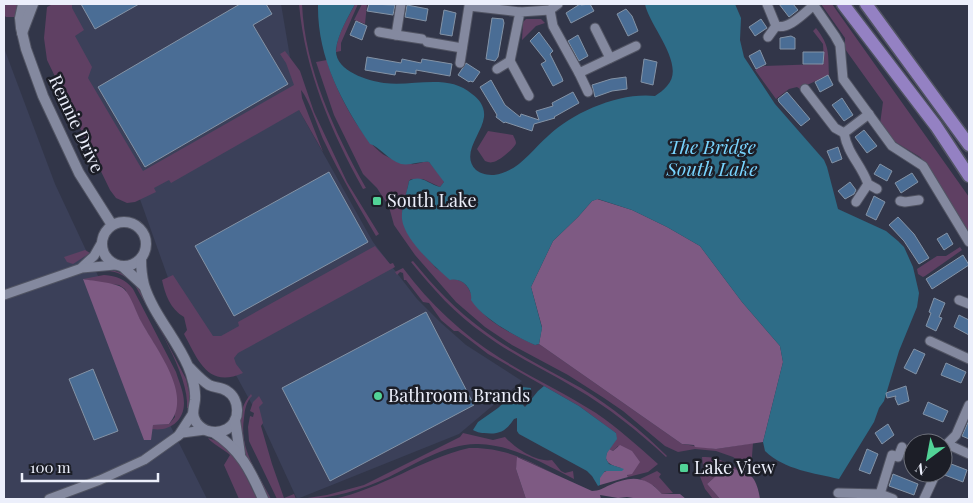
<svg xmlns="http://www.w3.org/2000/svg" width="973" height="503" viewBox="0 0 973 503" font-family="'Playfair Display',serif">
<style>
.built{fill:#3b4059}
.green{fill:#5f4063}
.forest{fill:#7e5a83}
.water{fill:#2e6c87}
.building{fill:#4a6d95;stroke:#8493a6}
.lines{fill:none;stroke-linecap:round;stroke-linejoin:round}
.minor-casing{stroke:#515463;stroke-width:11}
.tertiary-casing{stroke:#515463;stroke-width:12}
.primary-casing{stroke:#515463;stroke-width:15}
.minor{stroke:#84899f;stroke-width:9}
.tertiary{stroke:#84899f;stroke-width:10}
.primary{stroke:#9481c3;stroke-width:12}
.poi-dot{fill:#52d397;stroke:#1c1e27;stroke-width:2}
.labels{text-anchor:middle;stroke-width:5;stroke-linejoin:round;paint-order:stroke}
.street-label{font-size:18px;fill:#eceffb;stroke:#1c1e27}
.poi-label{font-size:18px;fill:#eceffb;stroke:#1c1e27;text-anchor:start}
.water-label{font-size:19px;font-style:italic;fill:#78d4fe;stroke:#1c1e27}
</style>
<rect width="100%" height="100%" fill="#323649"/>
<!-- built -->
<g class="built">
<polygon points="57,4 281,4 299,110 373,242 417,299 440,322 466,345 522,381 459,434 297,499 261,421 232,368 177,303 136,188 49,8"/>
<polygon points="4,48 55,184 136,357 207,499 4,499"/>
</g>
<!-- green -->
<g class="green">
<polygon points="4,4 17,4 16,17 6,17 4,15"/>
<path d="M53 4H72V8L84 30 75 36 92 67 88 78 143 171 294 85 286 63 280 54 285 51 300 71 314 112 347 182 379 234 376 236C358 205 340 175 325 143 318 129 310 101 301 90L302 98 323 152 299 110 171 183 169 180 154 188 156 192 135 202 127 203 116 198 110 190 47 60 44 38 47 7Z"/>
<path d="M299 4H302C305 69 334 131 366 188L363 189C331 131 305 71 299 4Z"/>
<path d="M355 4H358L341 43V51L336 52C336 36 348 18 355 4Z"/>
<polygon points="362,4 367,4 365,24 354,20"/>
<polygon points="821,4 832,4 969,197 969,238 926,164 920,157 892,140 880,124 883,102 845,49 845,38"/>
<polygon points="526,19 541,19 545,23 536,26 522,40 523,22"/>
<path d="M816 28C830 46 828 53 829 75L807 85 806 84 800 89 797 87 789 89 776 99 755 70 764 66 821 64 824 63 823 44 813 31Z"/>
<path d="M327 60C333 86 364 146 388 157 394 160 404 164 410 164 417 165 423 161 429 162L443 179 444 182 440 187 423 179H411L409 181 402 213 405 228 421 251 436 268 453 279C472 281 470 298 479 309 491 324 518 337 535 345L539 344 682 444 716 449 753 443 751 469 733 457 716 451 695 449 678 452 665 446 623 411 604 398 568 375 512 345 485 327 456 302 415 255 394 225 389 207 377 188 363 174 334 115 316 62Z"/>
<path d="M488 131 513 135C514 138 516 140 516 143 515 148 498 162 493 162 490 163 488 162 485 161L477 149Z"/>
<path d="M375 246 390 264 393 263 395 267 238 353 234 358 236 364 243 373C208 389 198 360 184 334L187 330 184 317C170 309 165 294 162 280L173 275 213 336H221L239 326 238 322Z"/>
<polygon points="960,247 962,250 925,276 923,277 918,274 917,269 937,256 946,256"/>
<polygon points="85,250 90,253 73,264 67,262 64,257"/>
<path d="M413 261C434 287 456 310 483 330 513 353 548 369 581 388 612 407 641 430 667 456L666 457C638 431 608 407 575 388 545 370 512 355 484 334 455 314 433 289 411 262Z"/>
<path d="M403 268C430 304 462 334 500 358 532 378 565 393 596 413 618 428 638 446 658 464L648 472 628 477 618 446 613 451 609 449 615 441 616 433 613 431 579 406 488 354 458 331H454L441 320 429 303 423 302 406 280H404L403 273 400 272 397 275 395 272Z"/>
<path d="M103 270C118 269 126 275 137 285L186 379 189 392V408H187C190 375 151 315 135 285 126 276 117 270 103 271Z"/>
<path d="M104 275C117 276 125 279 133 289L176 372C179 382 184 392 184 403 184 421 169 432 152 429L153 425 169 424 175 417 164 361 141 322 125 289 119 285 100 283 83 279Z"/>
<path d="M251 394 252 396C246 402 245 409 244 418 239 450 257 471 271 499H268C261 484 251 469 244 454 237 435 237 409 251 394Z"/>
<polygon points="259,396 263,403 259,407 263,423 261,426 272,464 284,498 294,494 296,499 277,499 249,441 248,427 250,416 253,417 254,413 250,411 253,402"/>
<path d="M463 433 493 440 505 437C515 448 537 463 552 460L561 471 565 473 573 471 574 479C543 463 513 445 478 444 448 443 415 464 389 477 361 490 332 499 301 499L327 495 364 485 460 437Z"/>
<path d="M208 438C235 445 246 477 257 499H239L224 465 230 455C225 450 211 443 208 438Z"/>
<path d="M469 448C504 447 527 460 557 475L518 457 516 469 526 499H333C382 489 421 459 469 448Z"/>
<path d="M702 457C716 456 726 462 738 469 724 469 717 475 707 484L720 499H713L705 489 699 474 695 469 704 476Z"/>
<polygon points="657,471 661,474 659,477 673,493 662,494 654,486 640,479"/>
</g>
<!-- forest -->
<g class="forest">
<polygon points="597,199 632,210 667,227 700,246 742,302 780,346 783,362 763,442 716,449 695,447 694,445 682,444 539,344 542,327 531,287 553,241 578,217 592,201"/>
<path d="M83 279C93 281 119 283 124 289 132 297 136 313 142 323 156 349 194 396 169 424L153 425 151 440H144Z"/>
<path d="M620 445 632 451 640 462 632 474 627 475 628 477 600 485C597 471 608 469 619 471L621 468C610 465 601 461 609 449L613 451Z"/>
<path d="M517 457 592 491C599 491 603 488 610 485 631 475 647 476 662 494H680L686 499H639L627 497 618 498 600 495 601 499H526L516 469Z"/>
<path d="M731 469C752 469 757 481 760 499H720L707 484 717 475Z"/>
</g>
<!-- water -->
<g class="water">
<path d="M318 4H355C348 17 338 34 336 49 334 71 368 81 384 83 413 87 448 73 472 94 480 100 485 107 484 117 482 134 460 154 476 170 481 174 487 175 494 175 518 172 531 151 548 136 573 112 620 92 655 96 659 93 664 90 667 86 687 65 649 26 645 4H735L741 18 740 40 744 57 775 104 824 160 827 167 838 209 886 231 898 241 904 247 913 267 919 293 917 307 899 351 884 401 879 408 874 422 839 479C814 473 785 470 765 451L763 442 783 362 780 346 742 302 700 246 667 227 632 210 598 199 592 201 578 217 553 241 531 287 542 328 539 344 535 345C515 336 483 319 471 300 473 289 462 277 450 280 435 267 404 239 402 219 401 207 407 193 409 181 421 174 428 184 440 187L444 182 429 162C420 161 410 166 401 164 388 160 379 146 370 144 341 102 317 56 318 4Z"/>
<path d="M544 386 579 406 616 433 617 439 607 453 606 459 609 464 624 469 622 471H605L600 478V485L598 486 592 476 587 471 519 434 517 431V418L514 419C506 431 499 435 484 433 479 433 477 432 473 430L478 422 498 408 516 391 522 387 531 388 530 394 523 405 525 407 538 391Z"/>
</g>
<!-- building -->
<g class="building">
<polygon points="81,4 139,4 95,29"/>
<polygon points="240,4 266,4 272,14 253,25 288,84 145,167 98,87"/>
<polygon points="369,4 395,5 393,15 367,11"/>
<polygon points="580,4 581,5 590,4 594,11 571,23 566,13"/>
<polygon points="779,4 793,4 798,10 789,17"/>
<polygon points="407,5 428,9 426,21 405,17"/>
<polygon points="626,9 632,16 638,31 628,36 617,14"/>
<polygon points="444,10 456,13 452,36 440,34"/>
<polygon points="492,18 503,19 504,23 498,57 495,61 486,59"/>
<polygon points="761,19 767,28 755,36 749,27"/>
<polygon points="356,21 367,26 362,40 350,35"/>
<polygon points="539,32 553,51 550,54 562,78 563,81 553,86 541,64 546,61 530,41"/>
<polygon points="578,35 588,56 579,61 568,41"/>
<polygon points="791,36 795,38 795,49 780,49 780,38"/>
<polygon points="760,50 766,64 756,69 749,56"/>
<polygon points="803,52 824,52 823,64 803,64"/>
<polygon points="367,57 401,63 402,59 421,63 422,59 452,64 450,76 416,70 416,74 396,71 395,75 365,70"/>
<polygon points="644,59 657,62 653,85 641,82"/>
<polygon points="466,63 480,72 473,82 470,81 469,82 458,75"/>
<polygon points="828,75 833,85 820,92 815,82"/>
<polygon points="626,77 627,89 612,91 595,97 592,85 611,79"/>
<polygon points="491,80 505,105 520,117 521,114 539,120 536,111 553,106 552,103 573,92 579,103 554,117 555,118 534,124 532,131 505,122 504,123 496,117 497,115 480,87"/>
<polygon points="787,92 810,119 801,126 779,102 778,99"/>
<polygon points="842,98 853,115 844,121 832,105"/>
<polygon points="864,130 877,146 867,153 855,137"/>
<polygon points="838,147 842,159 832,163 827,151"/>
<polygon points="880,164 892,171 887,181 874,174"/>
<polygon points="329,172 368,242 234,316 195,246"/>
<polygon points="912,173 918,182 901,193 895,183"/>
<polygon points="850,182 856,190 854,194 845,199 838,191"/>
<polygon points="874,196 885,202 876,220 866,215"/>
<polygon points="898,217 914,234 929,258 919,264 904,241 889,225"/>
<polygon points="947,233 953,244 944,250 937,239"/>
<polygon points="963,255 969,265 932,289 926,279"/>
<polygon points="934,298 945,303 939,317 942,318 936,331 926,326 931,313 929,312"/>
<polygon points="426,312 474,405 330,481 282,388"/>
<polygon points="959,315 969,320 969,335 954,327"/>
<polygon points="914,349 925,354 916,374 904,368"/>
<polygon points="946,363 966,372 961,383 941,375"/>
<polygon points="93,369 118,431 94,440 69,379"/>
<polygon points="906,386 909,401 898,405 895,398 896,396 887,398 886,393"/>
<polygon points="928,402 948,411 943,422 923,414"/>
<polygon points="969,420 969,439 962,436"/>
<polygon points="888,424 894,435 882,444 875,433"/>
<polygon points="867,449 878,454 870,474 859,470"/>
<polygon points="946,462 967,470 963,482 942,474"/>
<polygon points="893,474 918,484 914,495 889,486"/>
</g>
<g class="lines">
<!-- minor casing -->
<g class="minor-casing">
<g id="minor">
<polyline points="401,4 396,35 422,39"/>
<polyline points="558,4 550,10 553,26 579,73 636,46"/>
<path d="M767 4 776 26C789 30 804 13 814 5"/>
<polyline points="813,4 835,36 840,45 843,79 892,146 923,166 969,242"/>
<polyline points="595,28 610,58"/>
<polyline points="379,32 396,35"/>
<polyline points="768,37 776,26"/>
<polyline points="427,42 462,48"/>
<polyline points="460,63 469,6 520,12"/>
<polyline points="497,69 510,61"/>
<polyline points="579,73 588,92"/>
<polyline points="805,89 835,128 844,133"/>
<polyline points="529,96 510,61 520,12 550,10"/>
<path d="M869 114 844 133C848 155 861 164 868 184L877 189"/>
<polyline points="900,201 905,202 919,200"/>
<polyline points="856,202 868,184"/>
<polyline points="82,267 94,256 102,242"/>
<polyline points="4,295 82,268 115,265"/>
<polyline points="959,300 969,304"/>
<polyline points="930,341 969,359"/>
<polyline points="178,436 193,413"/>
<polyline points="947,444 969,454"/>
<polyline points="943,452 947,444 956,435 969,405"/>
<polyline points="838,493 880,494 893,499"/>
<polyline points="880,494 892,455 898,457 902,447"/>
<polyline points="49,499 100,480 144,460 182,433 205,430"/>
<polyline points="924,499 936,473"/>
</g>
</g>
<!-- tertiary casing -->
<g class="tertiary-casing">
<g id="tertiary">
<polyline points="23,4 20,18 21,28 26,49 43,96 79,173 112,225"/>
<polyline points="22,33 33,4"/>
<circle cx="124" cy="244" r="22"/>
<path d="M141 259C141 267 142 277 144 285 153 314 176 338 188 366 192 375 196 390 195 400 194 408 191 414 196 422 203 432 216 435 227 429 241 421 240 399 227 391 221 387 215 388 209 385 201 380 195 373 189 367"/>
<polyline points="122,266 144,286"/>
<polyline points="235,420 240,454"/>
<path d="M213 432C240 449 251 471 263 499"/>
</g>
</g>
<!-- primary casing -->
<g class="primary-casing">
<g id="primary">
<polyline points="843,4 936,126 969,176"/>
<polyline points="866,4 969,145"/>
</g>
</g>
<!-- minor -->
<use href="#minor" class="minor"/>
<!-- tertiary -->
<use href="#tertiary" class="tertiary"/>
<!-- primary -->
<use href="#primary" class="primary"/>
</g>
<!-- markers -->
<g class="poi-dot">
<rect x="372" y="196" width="10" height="10" rx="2.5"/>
<circle cx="378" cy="396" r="5"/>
<rect x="679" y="463" width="10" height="10" rx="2.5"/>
</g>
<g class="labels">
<!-- street labels -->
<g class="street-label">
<text transform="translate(76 124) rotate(65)" y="6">Rennie Drive</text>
</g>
<!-- poi labels -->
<g class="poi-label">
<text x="387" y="207">South Lake</text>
<text x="388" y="402">Bathroom Brands</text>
<text x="694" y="474">Lake View</text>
</g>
<!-- water labels -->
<g class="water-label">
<text x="712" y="154">The Bridge<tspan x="712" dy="22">South Lake</tspan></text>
</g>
</g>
<!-- border -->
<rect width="973" height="503" fill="none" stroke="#eceffb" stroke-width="10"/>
<!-- north arrow -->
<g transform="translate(928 458) rotate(212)"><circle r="24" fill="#1c1e27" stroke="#6f727c"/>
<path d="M0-4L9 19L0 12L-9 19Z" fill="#52d397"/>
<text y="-8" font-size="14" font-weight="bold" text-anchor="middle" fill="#eceffb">N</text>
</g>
<!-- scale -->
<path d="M22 473v8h136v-8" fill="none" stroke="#eceffb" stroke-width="2.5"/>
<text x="30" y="473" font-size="15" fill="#eceffb" stroke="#1c1e27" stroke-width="4" paint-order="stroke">100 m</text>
</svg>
